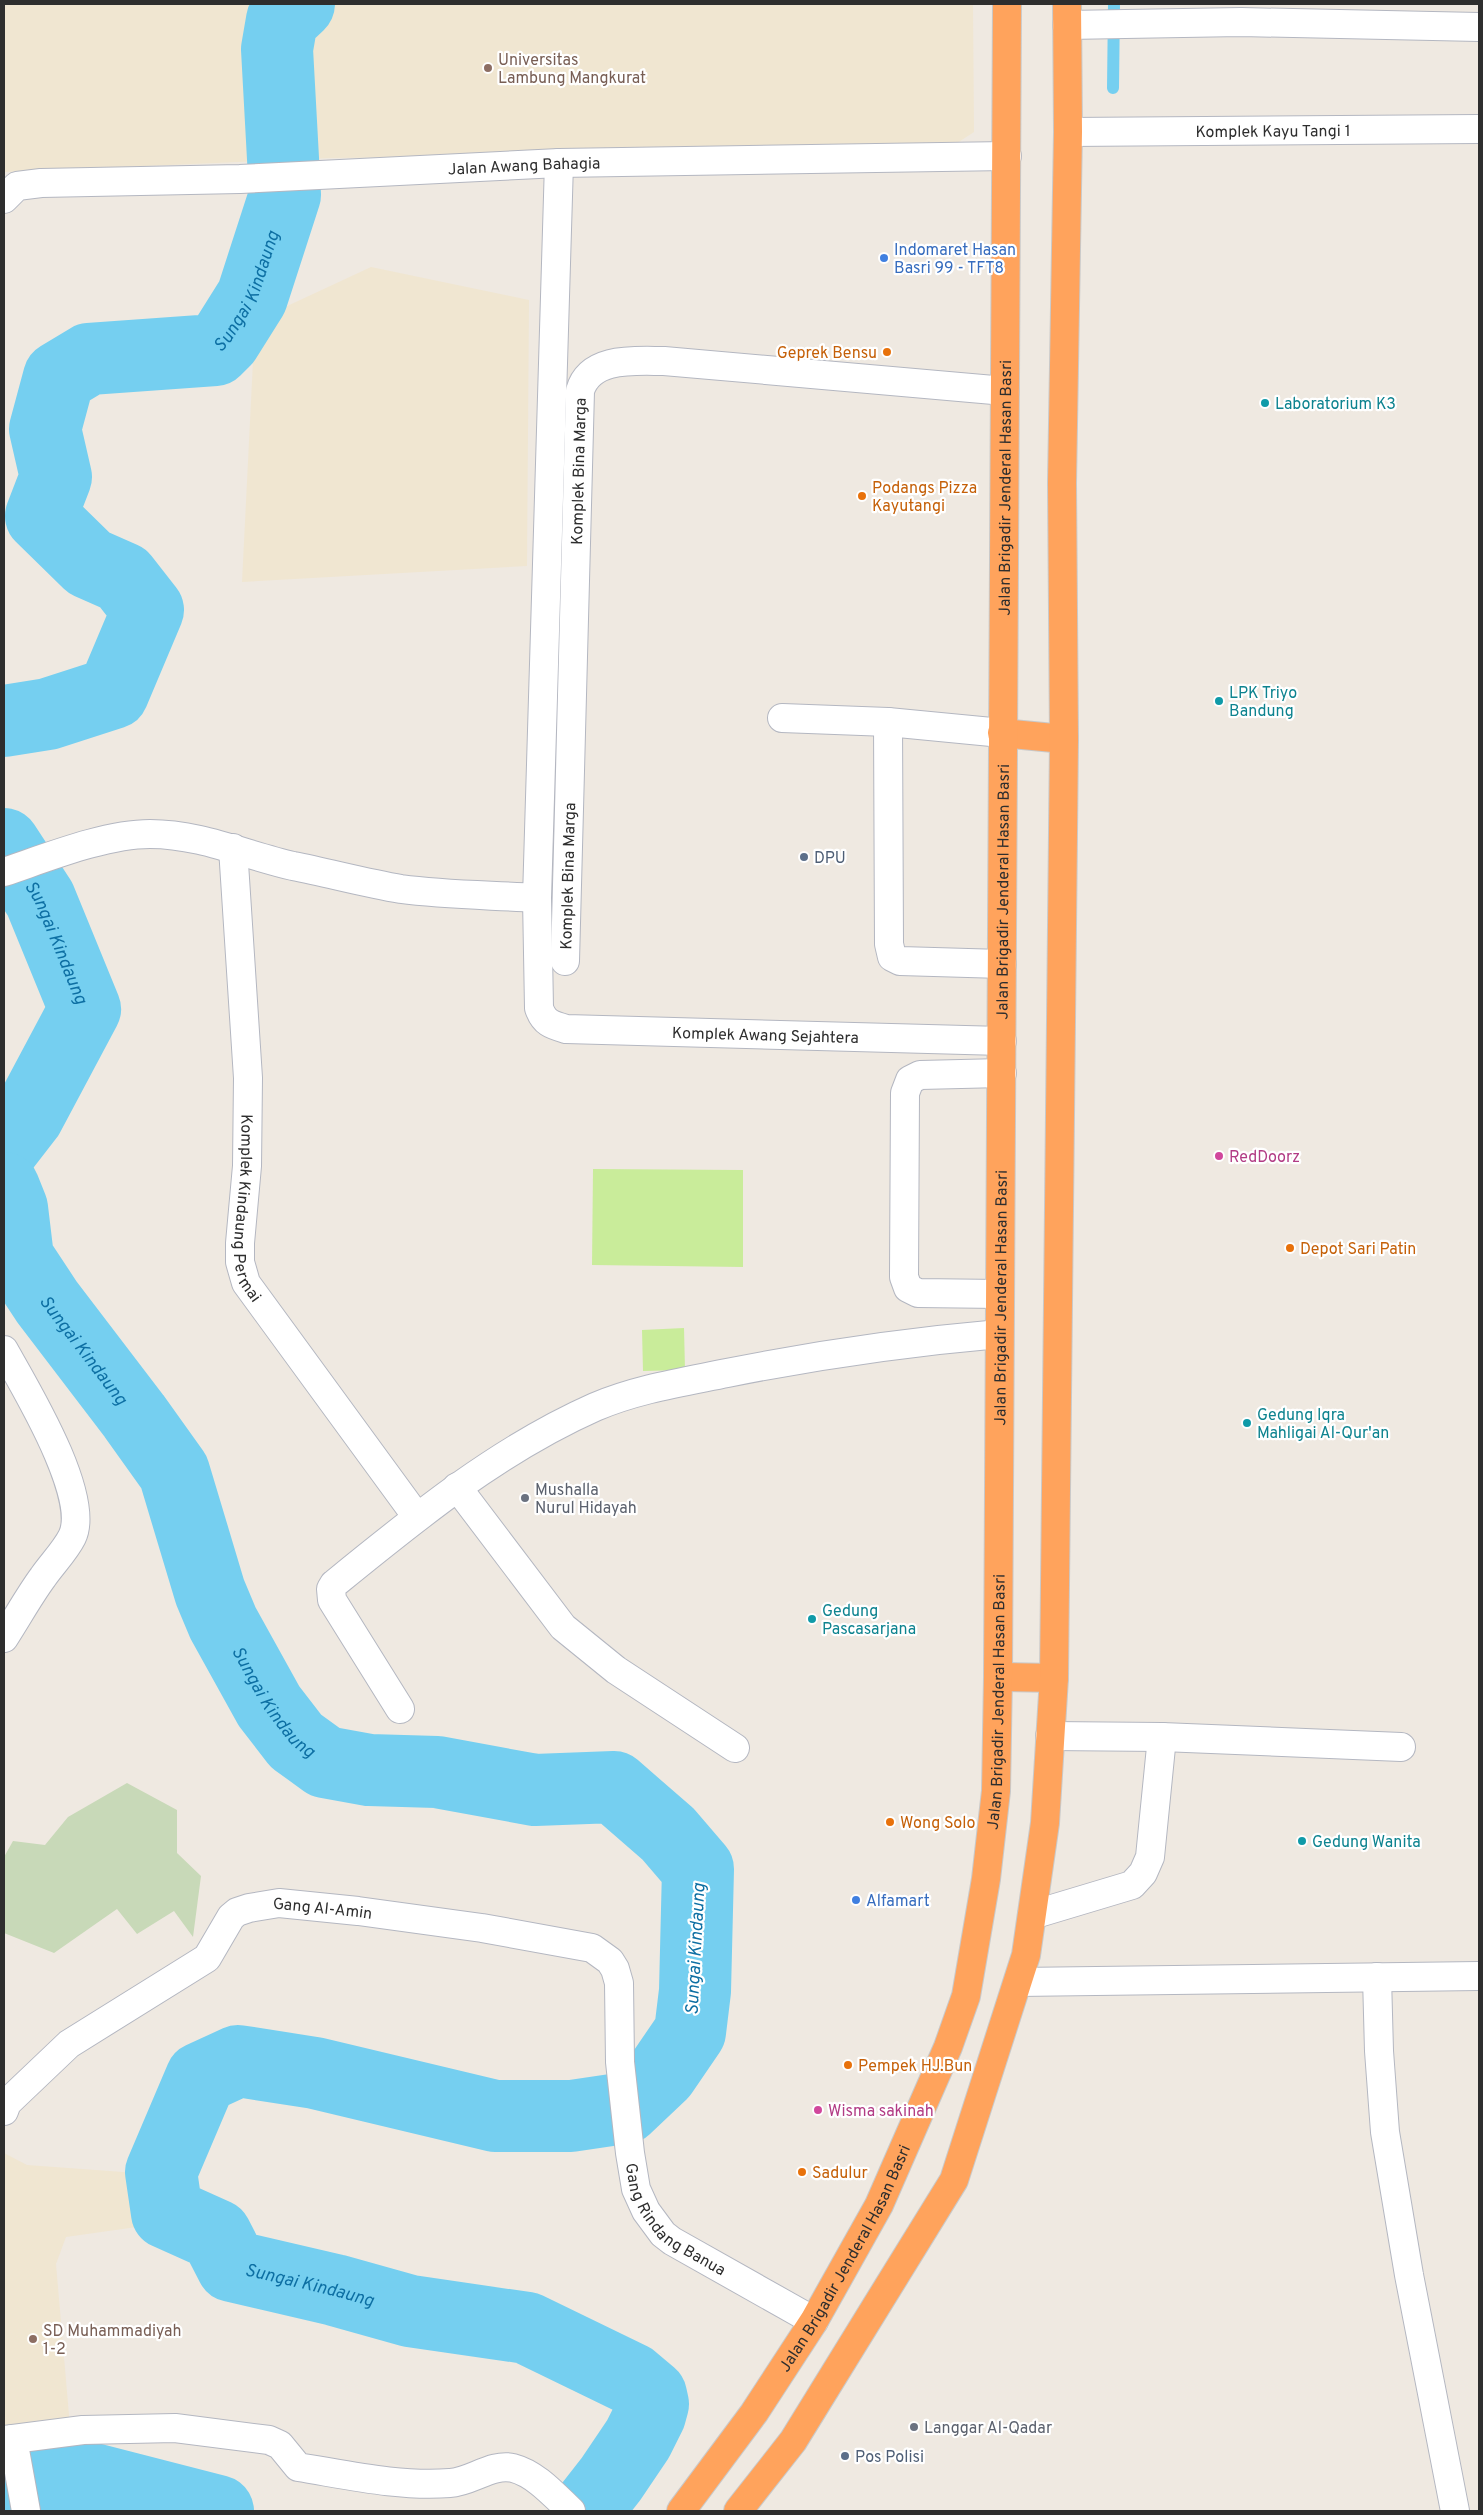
<svg xmlns="http://www.w3.org/2000/svg" width="1483" height="2515" viewBox="0 0 1483 2515" font-family="Overpass,sans-serif">
<style>
.education{fill:#f0e6d1}
.cemetery{fill:#c8d9b8}
.pitch{fill:#c9ec9a}
.lines{fill:none;stroke-linecap:round;stroke-linejoin:round}
.stream{stroke:#75cff0;stroke-width:12}
.river{stroke:#75cff0;stroke-width:72}
.minor-casing{stroke:#b4b7c1;stroke-width:30}
.highway-casing{stroke:#c9c9c9;stroke-width:30}
.minor{stroke:#fff;stroke-width:28}
.highway{stroke:#ffa35c;stroke-width:28}
.education-dot{fill:#8d6e63;stroke:#fff;stroke-width:2}
.shop-dot{fill:#3f7fe0;stroke:#fff;stroke-width:2}
.food-dot{fill:#e8710a;stroke:#fff;stroke-width:2}
.culture-dot{fill:#0f9aa8;stroke:#fff;stroke-width:2}
.service-dot{fill:#5c6f8a;stroke:#fff;stroke-width:2}
.hotel-dot{fill:#d1479c;stroke:#fff;stroke-width:2}
.worship-dot{fill:#6b7280;stroke:#fff;stroke-width:2}
.labels{text-anchor:middle;stroke-width:4.5;stroke-linejoin:round;paint-order:stroke}
.education-label{font-size:16px;fill:#785e54;stroke:#fff;text-anchor:start}
.street-label{font-size:16px;fill:#2e2e2e;stroke:#fff}
.shop-label{font-size:16px;fill:#366cbe;stroke:#fff;text-anchor:start}
.food-label{font-size:16px;fill:#c56008;stroke:#fff;text-anchor:start}
.culture-label{font-size:16px;fill:#0d838f;stroke:#fff;text-anchor:start}
.service-label{font-size:16px;fill:#4e5e75;stroke:#fff;text-anchor:start}
.hotel-label{font-size:16px;fill:#b23c85;stroke:#fff;text-anchor:start}
.worship-label{font-size:16px;fill:#5b616d;stroke:#fff;text-anchor:start}
.water-label{font-size:18px;font-style:italic;fill:#0d6fa3;stroke:#fff}
</style>
<rect width="100%" height="100%" fill="#efe9e1"/>
<!-- education -->
<g class="education">
<polygon points="4,4 973,4 974,132 945,151 332,158 4,172"/>
<polygon points="371,267 529,300 527,566 242,582 255,321"/>
<polygon points="4,2153 27,2165 151,2174 158,2224 66,2237 56,2264 69,2415 70,2469 4,2476"/>
</g>
<!-- cemetery -->
<polygon class="cemetery" points="127,1783 177,1810 177,1853 201,1876 193,1937 174,1911 137,1934 117,1909 54,1953 4,1933 4,1857 13,1841 45,1845 68,1817"/>
<!-- pitch -->
<g class="pitch">
<polygon points="593,1169 743,1170 743,1267 592,1265"/>
<polygon points="684,1328 685,1370 643,1371 642,1330"/>
</g>
<g class="lines">
<!-- stream -->
<polyline class="stream" points="1113,88 1114,4"/>
<!-- river -->
<g class="river">
<path id="s1" d="M4 721 48 714 113 693 148 610 123 578 89 563 41 516 56 477 45 429 59 377 89 359 215 350 225 340 252 297 285 195 277 49 282 20 299 4"/>
<path id="s2" d="M4 844 40 899 85 1009 28 1116 4 1147"/>
<path id="s3" d="M4 1188 12 1208 18 1258 47 1302 134 1416 174 1472 210 1592 223 1623 269 1706 296 1741 325 1762 369 1770 437 1772 535 1790 614 1787 668 1834 698 1869 695 1991 690 2032 662 2073 625 2108 571 2116H495L315 2073 238 2061 201 2078 161 2172 167 2213 216 2235 232 2266 335 2290 410 2311 527 2328 632 2379 651 2395 653 2404 650 2415 638 2439 611 2479 586 2511"/>
<polyline points="4,2488 31,2479 78,2475 218,2511"/>
</g>
<!-- minor casing -->
<g class="minor-casing">
<g id="minor">
<polyline points="1067,25 1241,22 1479,27"/>
<path id="s4" d="M1068 132 1479 129"/>
<path id="s5" d="M559 163 537 898 539 1008C544 1023 552 1025 566 1029L1002 1041"/>
<path id="s6" d="M4 199 17 186 41 183 240 179 559 163 1007 156"/>
<polyline points="782,718 888,722 1002,733"/>
<polyline points="888,722 889,944 892,957 900,961 1002,964"/>
<path id="s7" d="M233 848 248 1078 247 1166 240 1243V1262L246 1283 417 1517"/>
<path d="M4 872C46 858 105 834 150 834 200 834 245 855 293 866 329 873 365 883 401 889 445 895 492 895 537 898"/>
<path id="s8" d="M565 961 580 391C590 356 636 361 664 361L1005 391"/>
<polyline points="1000,1294 918,1293 908,1288 904,1277 905,1093 910,1080 920,1075 1002,1073"/>
<path d="M4 1350C24 1386 92 1497 72 1537 65 1551 52 1564 43 1577 29 1596 17 1618 4 1638"/>
<polyline points="457,1487 563,1627 616,1670 735,1748"/>
<path d="M400 1709 332 1600 331 1589 334 1584C415 1518 498 1450 595 1407 637 1389 683 1382 727 1373 817 1355 907 1342 999 1334"/>
<polyline points="1050,1736 1162,1737 1401,1747"/>
<polyline points="1032,1915 1132,1885 1143,1873 1150,1857 1162,1737"/>
<polyline points="1377,1977 1379,2051 1385,2132 1409,2275 1455,2511"/>
<polyline points="1018,1982 1479,1976"/>
<path id="s9" d="M4 2111 7 2103 69 2044 207 1958 231 1917 237 1912 249 1908 279 1903 358 1911 482 1928 592 1948 610 1961 615 1969 619 1983 620 2062 630 2153 636 2189 646 2211 663 2234 672 2241 814 2321"/>
<path d="M13 2439 83 2430 175 2428 269 2440 280 2445 298 2467C348 2475 400 2487 450 2483 471 2482 492 2463 513 2468 536 2474 554 2495 571 2511"/>
<polyline points="4,2440 13,2439 26,2511"/>
</g>
</g>
<!-- highway casing -->
<g class="highway-casing">
<g id="highway">
<polyline points="1002,733 1064,739"/>
<polyline points="998,1677 1054,1678"/>
<path id="s10" d="M681 2511 754 2413 814 2321 879 2205 948 2047 966 1996 986 1879 996 1791 998 1677 1007 4"/>
<polyline points="738,2511 793,2441 954,2180 1026,1955 1045,1823 1054,1678 1064,739 1062,483 1068,132 1067,4"/>
</g>
</g>
<!-- minor -->
<use href="#minor" class="minor"/>
<!-- highway -->
<use href="#highway" class="highway"/>
</g>
<!-- markers -->
<g class="education-dot">
<circle cx="488" cy="68" r="5"/>
<circle cx="33" cy="2339" r="5"/>
</g>
<g class="shop-dot">
<circle cx="884" cy="258" r="5"/>
<circle cx="856" cy="1900" r="5"/>
</g>
<g class="food-dot">
<circle cx="887" cy="352" r="5"/>
<circle cx="862" cy="496" r="5"/>
<circle cx="1290" cy="1248" r="5"/>
<circle cx="890" cy="1822" r="5"/>
<circle cx="848" cy="2065" r="5"/>
<circle cx="802" cy="2172" r="5"/>
</g>
<g class="culture-dot">
<circle cx="1265" cy="403" r="5"/>
<circle cx="1219" cy="701" r="5"/>
<circle cx="1247" cy="1423" r="5"/>
<circle cx="812" cy="1619" r="5"/>
<circle cx="1302" cy="1841" r="5"/>
</g>
<g class="service-dot">
<circle cx="804" cy="857" r="5"/>
<circle cx="845" cy="2456" r="5"/>
</g>
<g class="hotel-dot">
<circle cx="1219" cy="1156" r="5"/>
<circle cx="818" cy="2110" r="5"/>
</g>
<g class="worship-dot">
<circle cx="525" cy="1498" r="5"/>
<circle cx="914" cy="2427" r="5"/>
</g>
<g class="labels">
<!-- education labels -->
<g class="education-label">
<text x="498" y="65">Universitas<tspan x="498" dy="18">Lambung Mangkurat</tspan></text>
<text x="43" y="2336">SD Muhammadiyah<tspan x="43" dy="18">1-2</tspan></text>
</g>
<!-- street labels -->
<g class="street-label">
<text dy="6" stroke="none"><textPath href="#s4" startOffset="205">Komplek Kayu Tangi 1</textPath></text>
<text dy="6" stroke="none"><textPath href="#s6" startOffset="526">Jalan Awang Bahagia</textPath></text>
<text dy="6" stroke="none"><textPath href="#s8" startOffset="490">Komplek Bina Marga</textPath></text>
<text dy="6" stroke="none"><textPath href="#s10" startOffset="2102">Jalan Brigadir Jenderal Hasan Basri</textPath></text>
<text dy="6" stroke="none"><textPath href="#s8" startOffset="85">Komplek Bina Marga</textPath></text>
<text dy="6" stroke="none"><textPath href="#s10" startOffset="1698">Jalan Brigadir Jenderal Hasan Basri</textPath></text>
<text dy="6" stroke="none"><textPath href="#s5" startOffset="1081">Komplek Awang Sejahtera</textPath></text>
<text dy="6" stroke="none"><textPath href="#s7" startOffset="362">Komplek Kindaung Permai</textPath></text>
<text dy="6" stroke="none"><textPath href="#s10" startOffset="1292">Jalan Brigadir Jenderal Hasan Basri</textPath></text>
<text dy="6" stroke="none"><textPath href="#s10" startOffset="888">Jalan Brigadir Jenderal Hasan Basri</textPath></text>
<text dy="6" stroke="none"><textPath href="#s9" startOffset="399">Gang Al-Amin</textPath></text>
<text dy="6" stroke="none"><textPath href="#s9" startOffset="974">Gang Rindang Banua</textPath></text>
<text dy="6" stroke="none"><textPath href="#s10" startOffset="302">Jalan Brigadir Jenderal Hasan Basri</textPath></text>
</g>
<!-- shop labels -->
<g class="shop-label">
<text x="894" y="255">Indomaret Hasan<tspan x="894" dy="18">Basri 99 - TFT8</tspan></text>
<text x="866" y="1906">Alfamart</text>
</g>
<!-- food labels -->
<g class="food-label">
<text x="877" y="358" text-anchor="end">Geprek Bensu</text>
<text x="872" y="493">Podangs Pizza<tspan x="872" dy="18">Kayutangi</tspan></text>
<text x="1300" y="1254">Depot Sari Patin</text>
<text x="900" y="1828">Wong Solo</text>
<text x="858" y="2071">Pempek HJ.Bun</text>
<text x="812" y="2178">Sadulur</text>
</g>
<!-- culture labels -->
<g class="culture-label">
<text x="1275" y="409">Laboratorium K3</text>
<text x="1229" y="698">LPK Triyo<tspan x="1229" dy="18">Bandung</tspan></text>
<text x="1257" y="1420">Gedung Iqra<tspan x="1257" dy="18">Mahligai Al-Qur'an</tspan></text>
<text x="822" y="1616">Gedung<tspan x="822" dy="18">Pascasarjana</tspan></text>
<text x="1312" y="1847">Gedung Wanita</text>
</g>
<!-- service labels -->
<g class="service-label">
<text x="814" y="863">DPU</text>
<text x="855" y="2462">Pos Polisi</text>
</g>
<!-- hotel labels -->
<g class="hotel-label">
<text x="1229" y="1162">RedDoorz</text>
<text x="828" y="2116">Wisma sakinah</text>
</g>
<!-- worship labels -->
<g class="worship-label">
<text x="535" y="1495">Mushalla<tspan x="535" dy="18">Nurul Hidayah</tspan></text>
<text x="924" y="2433">Langgar Al-Qadar</text>
</g>
<!-- water labels -->
<g class="water-label">
<text dy="6" stroke="none"><textPath href="#s1" startOffset="722">Sungai Kindaung</textPath></text>
<text dy="6" stroke="none"><textPath href="#s2" startOffset="112">Sungai Kindaung</textPath></text>
<text dy="6" stroke="none"><textPath href="#s3" startOffset="185">Sungai Kindaung</textPath></text>
<text dy="6" stroke="none"><textPath href="#s3" startOffset="590">Sungai Kindaung</textPath></text>
<text transform="translate(695 1949) rotate(-87)" y="6">Sungai Kindaung</text>
<text dy="6" stroke="none"><textPath href="#s3" startOffset="2090">Sungai Kindaung</textPath></text>
</g>
</g>
<!-- border -->
<rect width="1483" height="2515" fill="none" stroke="#2e2e2e" stroke-width="10"/>
</svg>
